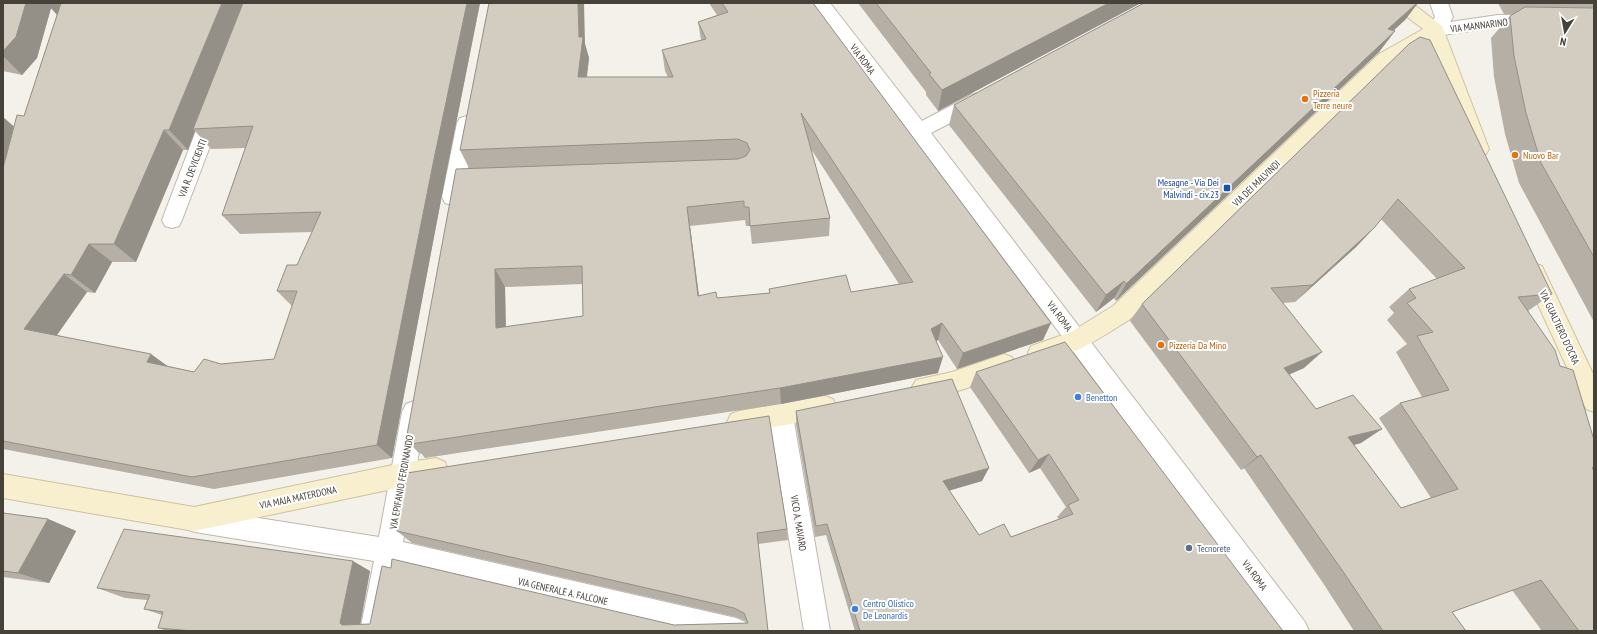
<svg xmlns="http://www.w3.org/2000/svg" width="1597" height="634" viewBox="0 0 1597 634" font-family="'PT Sans Narrow',sans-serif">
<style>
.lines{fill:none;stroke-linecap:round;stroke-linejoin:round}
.minor-casing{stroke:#beb8ae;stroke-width:2}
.secondary-casing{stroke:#cdc29f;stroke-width:2}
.minor{fill:#fff;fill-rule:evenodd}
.secondary{fill:#f8efcf;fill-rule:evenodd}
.wall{fill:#b5afa6;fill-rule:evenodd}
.shaded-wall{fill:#948f87}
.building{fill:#d3ccc1;stroke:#948f87;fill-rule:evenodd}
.food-dot{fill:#e8710a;stroke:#fff;stroke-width:1.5}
.transit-dot{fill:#1a4fb4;stroke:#fff;stroke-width:1.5}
.shop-dot{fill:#3f7fe0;stroke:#fff;stroke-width:1.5}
.service-dot{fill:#5c6f8a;stroke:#fff;stroke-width:1.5}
.labels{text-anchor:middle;stroke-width:4;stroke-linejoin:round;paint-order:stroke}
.street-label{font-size:10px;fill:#464139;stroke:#fff}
.food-label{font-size:10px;fill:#c56008;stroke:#fff;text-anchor:start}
.transit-label{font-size:10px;fill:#164399;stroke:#fff;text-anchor:end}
.shop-label{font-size:10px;fill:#366cbe;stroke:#fff;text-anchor:start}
.service-label{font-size:10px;fill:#4e5e75;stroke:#fff;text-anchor:start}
</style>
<rect width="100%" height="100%" fill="#f3f1ea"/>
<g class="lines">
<!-- minor casing -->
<g class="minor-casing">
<g id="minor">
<polygon points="812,3 830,3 922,121 971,95 978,93 985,95 987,100 985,105 931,133 1305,622 1309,631 1280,631 1070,347"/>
<polygon points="1430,3 1448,3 1453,17 1450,22 1498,15 1594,16 1594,28 1498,27 1436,36 1430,34 1427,30 1435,17"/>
<polygon points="213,105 220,107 223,112 182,220 179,226 172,228 165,226 162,220 203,112 206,107"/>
<polygon points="467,116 474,118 477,123 462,197 459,203 452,205 445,203 442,197 457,123 460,118"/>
<polygon points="414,401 422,404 426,412 403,542 736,618 745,622 749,631 679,631 399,566 386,631 360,631 374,561 195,532 186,529 183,520 186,511 195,508 379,537 402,412 406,404"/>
<polygon points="781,405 789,408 793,416 830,631 804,631 769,416 773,408"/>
</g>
</g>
<!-- secondary casing -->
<g class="secondary-casing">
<g id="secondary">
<path d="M1391 3H1412L1442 26 1489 149 1486 154 1479 157 1472 154 1469 149 1431 41 1391 64 1129 320C1108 333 1055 369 1031 360L1028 353 1031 346 1071 332 1113 306 1379 54 1423 29 1394 7Z"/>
<polygon points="1534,263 1542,266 1594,376 1594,412 1586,409 1523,272 1526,266"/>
<path d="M1004 354 1012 357 1015 364 1012 371C988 380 939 403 916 394L912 387 916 380 952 372Z"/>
<polygon points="825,396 833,399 837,407 833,415 825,418 739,433 731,430 727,422 731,414 739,411"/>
<polygon points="436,458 445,462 448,470 445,478 436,482 402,487 194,531 3,498 3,474 194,507 402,463"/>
</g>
</g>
<!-- minor -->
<use href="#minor" class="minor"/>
<!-- secondary -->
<use href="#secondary" class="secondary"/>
</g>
<!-- wall -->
<g class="wall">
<path d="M3 3H480L445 179 392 458 214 489 3 449V117L14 127 24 116 57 15 51 8 37 58 22 75 3 71ZM195 131 211 149 245 148 222 215 240 234 313 232 297 265 277 291 292 306 274 359 221 364 194 372 168 366 57 335 87 292 95 293 112 262H136L183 150H188Z"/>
<path d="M709 3H813L1043 340 957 369 938 340 936 341 938 373 781 404 425 458 421 453 420 454 406 440 469 168 460 150 585 44 589 58 587 77H668L665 71 662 50 701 40 698 22 717 15ZM811 149 899 284 851 292 769 289V293L717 298 699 295 690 226 745 220 746 226H750L752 244 829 236 830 218ZM583 284V316L506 327 505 287Z"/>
<polygon points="858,3 1141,3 938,111 926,95 926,92"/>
<polygon points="1144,3 1418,3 1405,20 1394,30 1395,31 1379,52 1116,301 1114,298 1096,312 949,125 954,105"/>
<polygon points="1498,3 1594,3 1594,322 1519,183 1505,134 1494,77 1491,38 1510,16 1514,14 1504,14"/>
<path d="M1409 44 1552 294 1528 311 1560 366 1592 468 1594 631H1542L1512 590 1452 612 1466 631H1354L1323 583 1244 468 1241 470 1130 321 1142 304ZM1381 219 1437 279 1409 289 1389 307 1394 313 1387 320 1407 344 1396 352 1422 397 1400 403 1379 418 1431 498 1401 508 1354 445 1361 443 1316 409 1289 374 1304 368 1283 303 1295 302 1356 247 1374 228Z"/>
<polygon points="976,372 1283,631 855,631 826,535 815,537 796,425 796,411 982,481 949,490 979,535 1011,537 1059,519 1057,517 1066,507 1040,468 1029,473 970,387"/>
<polygon points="3,513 48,519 76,531 49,583 3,577"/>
<polygon points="787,529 788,540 758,544 768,631 167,631 158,628 162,615 144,609 147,600 125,598 97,588 370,571 360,624 674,625 747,623 746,621 736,617 412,543 397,531"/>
</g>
<!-- shaded-wall -->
<g class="shaded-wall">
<polygon points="26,3 87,3 67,26 51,8 37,58 22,75 3,56 3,51"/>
<polygon points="222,3 245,3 193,129 195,131 188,150 169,130"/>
<polygon points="467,3 480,3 445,179 392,458 377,445 434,159"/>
<polygon points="578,3 584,3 585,44 589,58 584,98 578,77 579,37"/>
<polygon points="1109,3 1141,3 938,111 942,90"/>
<polygon points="1417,3 1418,3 1405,20 1372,50 1388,29"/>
<polygon points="1395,31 1379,52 1116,301 1126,284"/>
<polygon points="3,117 19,131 3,191"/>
<polygon points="164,130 183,150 136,262 114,244"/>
<polygon points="687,207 690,226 701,313 698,296"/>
<polygon points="1374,228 1356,247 1295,302 1312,285"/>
<polygon points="89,244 112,262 95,293 71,275"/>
<polygon points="495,269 505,287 506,345 496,328"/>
<polygon points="64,274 87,292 50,345 24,329"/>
<polygon points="1124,281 1114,298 1096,312 1106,295"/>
<polygon points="942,323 938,340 926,346 931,329"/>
<polygon points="1051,323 1043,340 957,369 963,353"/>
<polygon points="1322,352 1304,368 1268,384 1284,368"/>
<polygon points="151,354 173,370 147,362"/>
<polygon points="943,357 938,373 781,404 780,388"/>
<polygon points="1382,429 1361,443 1328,451 1348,437"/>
<polygon points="1049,454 1040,468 1029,473 1038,460"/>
<polygon points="1261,455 1244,468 1241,470 1257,457"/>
<polygon points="989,468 982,481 938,494 943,481"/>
<polygon points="48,519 76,531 49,583 18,573"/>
<polygon points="757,533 758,544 768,631"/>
<polygon points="353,561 370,571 359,631 342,625 340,623"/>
</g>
<!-- building -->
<g class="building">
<polygon points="3,3 26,3 16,37 3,51"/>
<polygon points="61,3 222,3 169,130 164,130 114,244 89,244 71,275 64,274 24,329 151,354 147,362 194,372 204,359 221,364 274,359 297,291 277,291 287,265 297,265 321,212 222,215 253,126 193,129 243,3 467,3 434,159 377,445 192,477 3,441 3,168 17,115 24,116"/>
<path d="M489 3H578L579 37H583L578 77H673L662 50 706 39 698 22 728 12 722 3H813L1051 323 963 353 942 323 931 329 943 357 780 388 411 444 412 439 406 440 456 169 738 159 746 156 750 150 747 143 738 139 460 150ZM801 113 913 282 851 292 846 275 769 289 770 293 717 298 716 292 698 296 687 207 744 201V207H749L750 226 830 218ZM582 266 583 316 496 328 495 269Z"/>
<polygon points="876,3 1109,3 942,90 929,74 931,73"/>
<polygon points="1144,3 1417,3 1388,29 1395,31 1126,284 1124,281 1106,295 954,105"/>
<polygon points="1525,7 1594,8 1594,257 1541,163 1526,113 1514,56 1510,16"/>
<path d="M1420 37 1430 40 1552 294 1518 297 1555 350 1560 366 1573 370 1594 440V466L1592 468 1594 471V631H1579L1541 580 1452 612 1466 631H1383L1344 573 1261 455 1257 457 1142 304 1409 44ZM1398 199 1465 268 1409 289 1416 298 1407 303 1433 332 1417 336 1449 390 1400 403 1458 489 1401 508 1348 437 1382 429 1353 395 1316 409 1284 368 1322 352 1271 288 1312 285 1374 228Z"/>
<polygon points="1065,342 1283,631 860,631 827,524 816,526 796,411 952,379 989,468 943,481 979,535 1004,524 1011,537 1073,514 1068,505 1079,500 1049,454 1038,460 976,372"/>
<polygon points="769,416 787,529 757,533 768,631 193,631 158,628 163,612 144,609 150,595 97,588 124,529 353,561 340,623 342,625 370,624 382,566 391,568 392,559 674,625 748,623 744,613 734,608 397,531 407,473"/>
<polygon points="3,513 48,519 18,573 3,571"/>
</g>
<!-- markers -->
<g class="food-dot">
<circle cx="1305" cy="99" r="4"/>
<circle cx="1515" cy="155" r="4"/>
<circle cx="1161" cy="345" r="4"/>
</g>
<rect class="transit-dot" x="1223" y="184" width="8" height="8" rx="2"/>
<g class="shop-dot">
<circle cx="1078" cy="397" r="4"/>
<circle cx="855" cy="609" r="4"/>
</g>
<circle class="service-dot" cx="1189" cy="548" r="4"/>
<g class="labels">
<!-- street labels -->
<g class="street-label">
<text transform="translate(1479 25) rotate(-7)" y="4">VIA MANNARINO</text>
<text transform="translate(863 59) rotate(53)" y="4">VIA ROMA</text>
<text transform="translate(192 168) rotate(-69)" y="4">VIA R. DEVICIENTI</text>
<text transform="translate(1256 183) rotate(-44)" y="4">VIA DEI MALVINDI</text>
<text transform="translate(1060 316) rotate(53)" y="4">VIA ROMA</text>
<text transform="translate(1560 327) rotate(65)" y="4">VIA GUALTIERO D'OCRA</text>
<text transform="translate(401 482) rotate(-80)" y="4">VIA EPIFANIO FERDINANDO</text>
<text transform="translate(298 497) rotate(-12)" y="4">VIA MAJA MATERDONA</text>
<text transform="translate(799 523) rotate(81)" y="4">VICO A. MAVARO</text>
<text transform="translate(1255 575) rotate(53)" y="4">VIA ROMA</text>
<text transform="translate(563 591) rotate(13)" y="4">VIA GENERALE A. FALCONE</text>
</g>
<!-- food labels -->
<g class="food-label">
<text x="1313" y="97">Pizzeria<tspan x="1313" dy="12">Terre neure</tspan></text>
<text x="1523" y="159">Nuovo Bar</text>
<text x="1169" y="349">Pizzeria Da Mino</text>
</g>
<!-- transit labels -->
<g class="transit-label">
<text x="1219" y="186">Mesagne - Via Dei<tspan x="1219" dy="12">Malvindi - civ.23</tspan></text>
</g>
<!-- shop labels -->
<g class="shop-label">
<text x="1086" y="401">Benetton</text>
<text x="863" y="607">Centro Olistico<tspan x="863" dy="12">De Leonardis</tspan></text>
</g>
<!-- service labels -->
<g class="service-label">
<text x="1197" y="552">Tecnorete</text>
</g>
</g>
<!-- border -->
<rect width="1597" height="634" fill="none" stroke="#464139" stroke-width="8"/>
<!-- north arrow -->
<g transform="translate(1565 32) rotate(191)" stroke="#ffffff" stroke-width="3" paint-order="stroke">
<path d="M0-3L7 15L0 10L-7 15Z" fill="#464139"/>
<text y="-6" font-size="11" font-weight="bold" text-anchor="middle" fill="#464139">N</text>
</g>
</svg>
